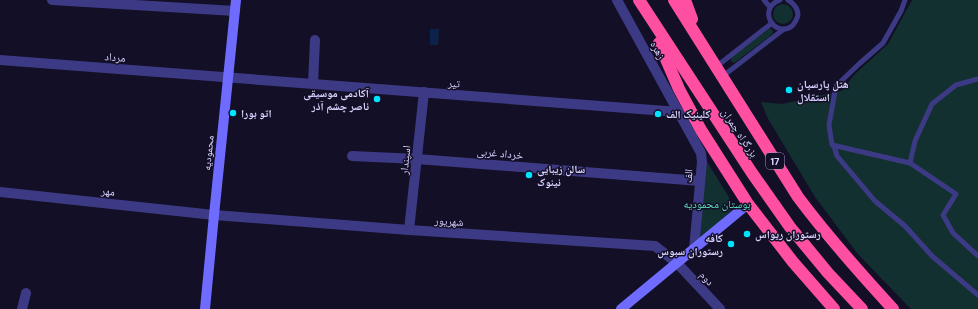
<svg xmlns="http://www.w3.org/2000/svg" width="978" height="309" viewBox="0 0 978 309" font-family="'DM Sans','Noto Naskh Arabic',sans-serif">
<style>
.green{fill:#12302f}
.water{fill:#0c2248}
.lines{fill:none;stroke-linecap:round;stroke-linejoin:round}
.lane{stroke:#3d3a85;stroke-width:5}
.street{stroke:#3d3a85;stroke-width:10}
.secondary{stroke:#6f6bff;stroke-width:10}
.highway{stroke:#ff4fa3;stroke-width:12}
.poi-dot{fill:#00e5ff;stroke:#130f26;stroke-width:1.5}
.labels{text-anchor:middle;stroke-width:3;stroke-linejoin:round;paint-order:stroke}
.shield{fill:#130f26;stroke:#9e99be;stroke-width:1}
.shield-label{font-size:10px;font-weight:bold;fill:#d9d4ff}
.street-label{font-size:11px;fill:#d9d4ff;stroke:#130f26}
.poi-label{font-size:11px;font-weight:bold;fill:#d9d4ff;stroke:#130f26;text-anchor:start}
.park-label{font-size:11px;fill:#5fe0c0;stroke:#130f26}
</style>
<rect width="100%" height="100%" fill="#130f26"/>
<!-- green -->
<g class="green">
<polygon points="912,0 978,0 978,309 911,309 907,305 857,253 815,197 767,117 761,102 782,104 841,91 855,74 888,44"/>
<circle cx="783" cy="14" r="10"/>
<polygon points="770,28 773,31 773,33 770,36 734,63 731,61 731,58"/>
<polygon points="706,160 735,207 700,240"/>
</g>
<!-- water -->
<polygon class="water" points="430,29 439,29 438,45 430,45"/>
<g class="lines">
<!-- lane -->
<g class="lane">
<polyline points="764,0 770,7"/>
<path d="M780 0C756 9 775 39 792 26 795 23 797 19 798 15 798 8 793 3 788 0"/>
<polyline points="905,0 901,11 883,43 859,64 836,86 829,125 832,145 910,163"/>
<polyline points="717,66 772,23"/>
<polyline points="723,76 784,29"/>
<polyline points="978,79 956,85 932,104 915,141 910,163 956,194 943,215 953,233 978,256"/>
<polyline points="834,146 837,156 875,201 905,226 932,256 978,295"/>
</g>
<!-- street -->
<g class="street">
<polyline points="52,0 235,11"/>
<polyline points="617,0 701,153 702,162 694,249"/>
<polyline points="0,60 679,112"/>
<polyline points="313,84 315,40"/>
<polyline points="352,156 417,159 700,181"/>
<polyline points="0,192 214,215 409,230 655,246 677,263 720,309"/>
<polyline points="409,230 424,92"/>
<polyline points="22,309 26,293"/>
</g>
<!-- secondary -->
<g class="secondary">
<polyline points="205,309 214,215 236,0"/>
<polyline points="621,309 748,204"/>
</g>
<!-- highway -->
<g class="highway">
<polyline points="639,0 752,173 790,227 828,273 862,309"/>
<path d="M674 0 798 197C827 236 860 273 893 309"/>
<polyline points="685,0 692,19"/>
<polyline points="659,43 679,89 701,130 748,204 793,262 834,309"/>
</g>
</g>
<!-- markers -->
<g class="poi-dot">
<circle cx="789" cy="90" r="4"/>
<circle cx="377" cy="99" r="4"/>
<circle cx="233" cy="113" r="4"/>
<circle cx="658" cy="114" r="4"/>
<circle cx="529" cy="175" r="4"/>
<circle cx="747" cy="234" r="4"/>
<circle cx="731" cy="244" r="4"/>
</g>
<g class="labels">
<!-- shield labels -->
<rect class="shield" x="766" y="153" width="18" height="16" rx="3"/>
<g class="shield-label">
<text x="775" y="165">17</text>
</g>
<!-- street labels -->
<g class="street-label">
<text transform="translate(658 50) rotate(61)" y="4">زهره</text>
<text transform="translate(115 57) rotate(4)" y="4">مرداد</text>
<text transform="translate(454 83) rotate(4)" y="4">تیر</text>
<text transform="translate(740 133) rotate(56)" y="4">بزرگراه چمران</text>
<text transform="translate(208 153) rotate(-84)" y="4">محمودیه</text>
<text transform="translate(500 153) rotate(5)" y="4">خرداد غربی</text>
<text transform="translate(405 160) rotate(-84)" y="4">اسپندار</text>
<text transform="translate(688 176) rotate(-85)" y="4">الف</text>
<text transform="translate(108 191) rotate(6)" y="4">مهر</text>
<text transform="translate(449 221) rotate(4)" y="4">شهریور</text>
<text transform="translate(707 278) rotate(47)" y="4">دوم</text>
</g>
<!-- poi labels -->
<g class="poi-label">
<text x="797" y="88">هتل پارسیان<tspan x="797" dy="13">استقلال</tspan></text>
<text x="369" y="97" text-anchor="end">آکادمی موسیقی<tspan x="369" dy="13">ناصر چشم آذر</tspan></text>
<text x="241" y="117">اتو بورا</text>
<text x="666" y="118">کلینیک الف</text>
<text x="537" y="173">سالن زیبایی<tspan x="537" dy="13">نینوک</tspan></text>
<text x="755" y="238">رستوران ریواس</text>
<text x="723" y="242" text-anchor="end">کافه<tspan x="723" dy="13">رستوران سبوس</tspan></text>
</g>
<!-- park labels -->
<g class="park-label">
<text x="717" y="208">بوستان محمودیه</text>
</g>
</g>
</svg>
